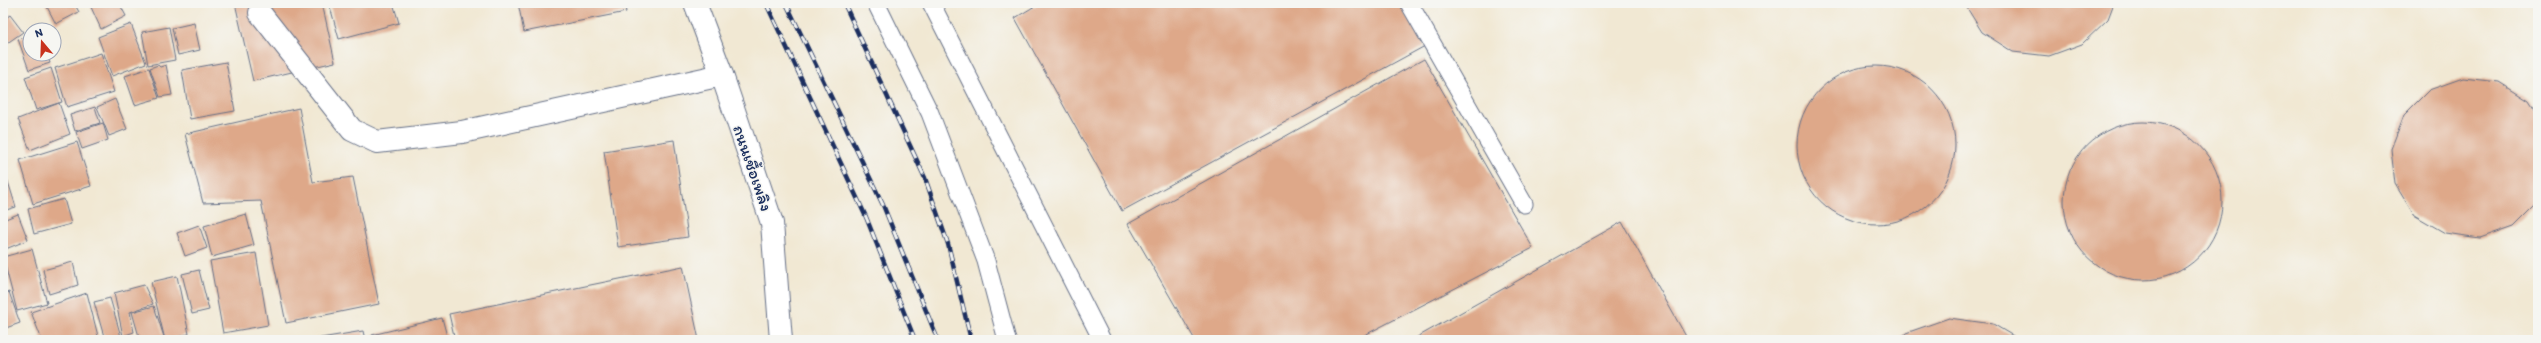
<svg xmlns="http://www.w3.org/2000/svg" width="2541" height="343" viewBox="0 0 2541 343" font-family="Itim,'Playpen Sans Thai',sans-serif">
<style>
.building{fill:#dea889}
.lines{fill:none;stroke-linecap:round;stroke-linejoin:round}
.service-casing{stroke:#667087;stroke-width:19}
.minor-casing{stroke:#667087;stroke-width:24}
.tertiary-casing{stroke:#667087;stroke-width:24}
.service{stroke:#fff;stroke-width:17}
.minor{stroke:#fff;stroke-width:22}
.tertiary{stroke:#fff;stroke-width:22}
.rail-casing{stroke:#1b2f5e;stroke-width:4.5}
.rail{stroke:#f6f6f2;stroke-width:3;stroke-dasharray:9;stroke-linecap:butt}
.labels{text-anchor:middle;stroke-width:3;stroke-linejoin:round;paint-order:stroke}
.street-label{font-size:17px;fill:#1b2f5e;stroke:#f6f6f2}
</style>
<rect width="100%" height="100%" fill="#f6f6f2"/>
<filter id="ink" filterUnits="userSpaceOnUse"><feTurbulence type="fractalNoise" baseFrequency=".025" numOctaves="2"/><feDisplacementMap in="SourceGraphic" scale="8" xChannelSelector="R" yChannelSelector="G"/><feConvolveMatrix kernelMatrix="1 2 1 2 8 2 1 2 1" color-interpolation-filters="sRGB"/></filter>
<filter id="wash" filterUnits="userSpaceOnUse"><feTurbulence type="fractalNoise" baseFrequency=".012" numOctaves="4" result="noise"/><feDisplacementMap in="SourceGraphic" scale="16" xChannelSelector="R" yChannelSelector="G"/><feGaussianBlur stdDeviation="0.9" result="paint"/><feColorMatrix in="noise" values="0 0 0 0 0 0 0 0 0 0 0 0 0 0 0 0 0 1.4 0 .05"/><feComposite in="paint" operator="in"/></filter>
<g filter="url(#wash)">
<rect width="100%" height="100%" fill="#f1e8d3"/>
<g id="blocks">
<!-- building -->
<g class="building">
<polygon points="45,3 74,3 79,12 56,24"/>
<polygon points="94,3 119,3 126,16 101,29 90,5"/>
<polygon points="235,3 322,3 335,62 253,81"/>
<polygon points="329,3 393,3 399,23 339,39"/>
<polygon points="518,3 624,3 626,12 524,32"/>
<polygon points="1040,3 1399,3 1425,46 1122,211 1015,18"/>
<polygon points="1964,3 2114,3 2108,19 2082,44 2049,56 2013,52 1982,32"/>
<polygon points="10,15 23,32 3,46 3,20"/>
<polygon points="194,23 200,50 178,55 172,28"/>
<polygon points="131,24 146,63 112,76 98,37"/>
<polygon points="169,27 175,60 148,65 142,32"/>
<polygon points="30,35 30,54 47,54 50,63 29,70 18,39"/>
<polygon points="101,53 114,92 67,107 55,68"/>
<polygon points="1424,59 1533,248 1355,340 1195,340 1128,224"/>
<polygon points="226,62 235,111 190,119 182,70"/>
<polygon points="158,65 160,67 166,65 172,95 160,97 150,68"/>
<circle cx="1876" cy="145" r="79"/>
<polygon points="51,68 62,102 36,110 25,77"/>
<polygon points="149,68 159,98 135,105 125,76"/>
<polygon points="2463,78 2499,82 2529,101 2538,115 2538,202 2514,226 2480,238 2445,233 2414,215 2395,184 2391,149 2404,115 2429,90"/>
<polygon points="115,99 127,129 109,136 97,107"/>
<polygon points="59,103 70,134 30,150 18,119"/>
<polygon points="95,107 100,123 75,131 70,115"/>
<polygon points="299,108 313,182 353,177 379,304 286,323 261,201 203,203 185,134"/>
<circle cx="2143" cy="201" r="79"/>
<polygon points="103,123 108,140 82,149 76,132"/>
<polygon points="674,140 688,237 618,247 604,151"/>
<polygon points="77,142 91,186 33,204 20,160"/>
<polygon points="3,166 16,207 3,211"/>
<polygon points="64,199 71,224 34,234 28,209"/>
<polygon points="18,214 28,240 3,250 3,220"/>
<polygon points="246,214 254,245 212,257 204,226"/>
<polygon points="1622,222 1688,340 1412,340"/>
<polygon points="199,225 207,248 185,256 177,233"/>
<polygon points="32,249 47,303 17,311 3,257"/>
<polygon points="256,253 268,325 223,333 210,261"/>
<polygon points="73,262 78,285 49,294 43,270"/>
<polygon points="683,266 699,340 455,340 449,314"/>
<polygon points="199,270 209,310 192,314 182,274"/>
<polygon points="177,276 189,334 165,340 151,282"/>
<polygon points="144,285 153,304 130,312 134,332 123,336 114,293"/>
<polygon points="9,292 20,323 3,329 3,294"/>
<polygon points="87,293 99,340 42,340 31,312"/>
<polygon points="110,298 122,340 105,340 94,302"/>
<polygon points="154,306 165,340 140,340 132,312"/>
<polygon points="442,318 448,340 373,340 372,335"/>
<polygon points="1949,318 1993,324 2020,340 1898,340 1906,333"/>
<polygon points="363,331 365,340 315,340 315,339"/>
</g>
</g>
</g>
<g filter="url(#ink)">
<use href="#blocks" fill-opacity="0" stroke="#667087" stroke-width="1"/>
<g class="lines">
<!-- service casing -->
<g class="service-casing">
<g id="service">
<polyline points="876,3 930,113 986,261 1007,340"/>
<polyline points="931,3 1102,340"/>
<polyline points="1409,3 1524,204"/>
</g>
</g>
<!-- minor casing -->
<g class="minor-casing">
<polyline id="minor" points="260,13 352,130 377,142 462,132 722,75"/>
</g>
<!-- tertiary casing -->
<g class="tertiary-casing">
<polyline id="tertiary" points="695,3 722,75 772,223 781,340"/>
</g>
<!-- service -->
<use href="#service" class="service"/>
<!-- minor -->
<use href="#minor" class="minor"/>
<!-- tertiary -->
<use href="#tertiary" class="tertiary"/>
<!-- rail casing -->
<g class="rail-casing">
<g id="rail">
<polyline points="766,3 866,217 915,340"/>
<polyline points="786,3 883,205 938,340"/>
<polyline points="844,3 925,178 948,244 971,340"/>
</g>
</g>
<!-- rail -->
<use href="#rail" class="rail"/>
</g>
</g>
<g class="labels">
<!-- street labels -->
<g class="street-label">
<text transform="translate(753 168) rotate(71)" y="6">ถนนเชื้อเพลิง</text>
</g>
</g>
<!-- margin -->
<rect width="2541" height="343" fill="none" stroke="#f6f6f2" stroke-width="16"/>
<!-- north arrow -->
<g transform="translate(42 42) rotate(341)"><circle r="19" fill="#f6f6f2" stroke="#9ea6b7"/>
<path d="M0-3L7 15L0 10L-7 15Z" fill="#c8321e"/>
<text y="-6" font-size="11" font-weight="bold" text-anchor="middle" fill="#1b2f5e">N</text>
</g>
</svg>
